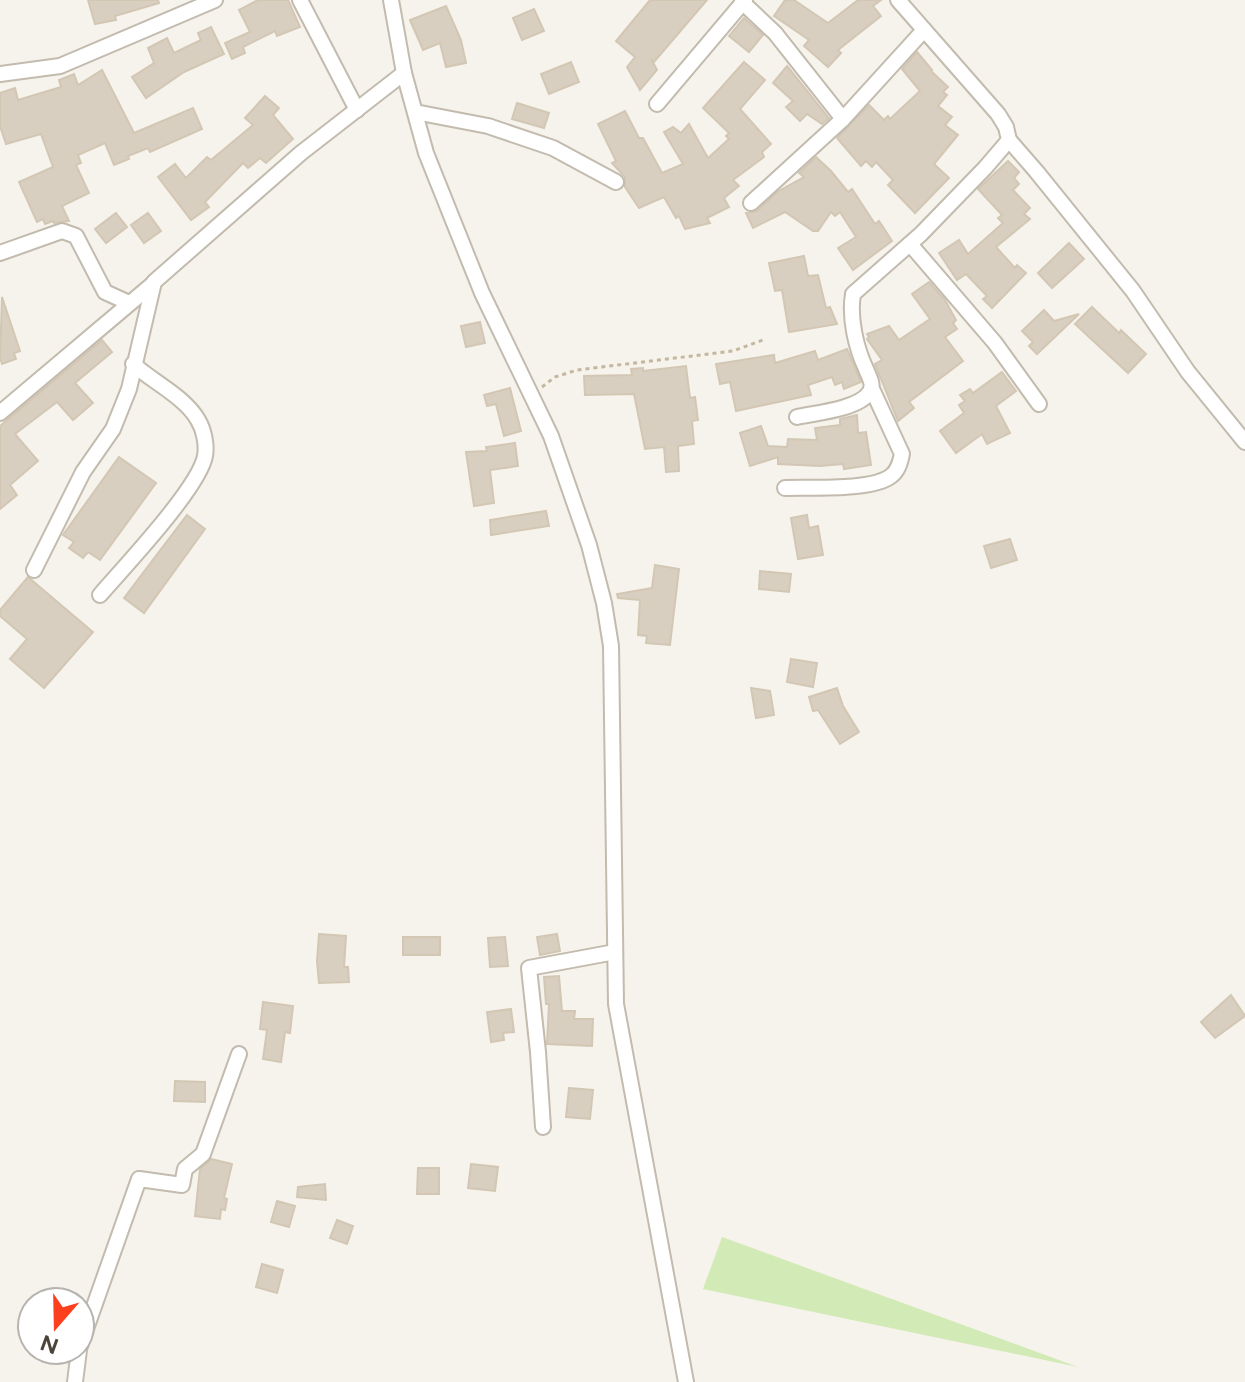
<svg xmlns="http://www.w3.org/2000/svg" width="1245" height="1382" viewBox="0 0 1245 1382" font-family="Figtree,sans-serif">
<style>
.green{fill:#d2eab5}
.building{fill:#d8cfc1;stroke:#d3c7b4;stroke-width:2}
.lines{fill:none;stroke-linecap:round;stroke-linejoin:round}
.minor-casing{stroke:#c2bbae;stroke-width:18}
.path{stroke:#c4b79f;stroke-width:3;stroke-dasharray:4 4;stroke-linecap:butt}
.minor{stroke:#fff;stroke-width:14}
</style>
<rect width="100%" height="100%" fill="#f6f3ec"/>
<!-- green -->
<polygon class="green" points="722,1237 1078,1367 703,1289"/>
<!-- building -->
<g class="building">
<polygon points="88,0 158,0 159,3 115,16 116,20 95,24"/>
<polygon points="258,0 288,0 300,27 277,36 275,31 243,47 245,53 232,59 225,43 250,32 239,10"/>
<polygon points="650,0 707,0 654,62 651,59 657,70 640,90 627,67 635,57 616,41"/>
<polygon points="785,0 794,0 828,23 858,0 881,0 873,6 881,16 838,50 841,53 828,67 804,46 809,40 774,16"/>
<polygon points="446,6 461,40 466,63 446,67 440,43 423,50 410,20"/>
<polygon points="534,9 544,31 522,40 513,18"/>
<polygon points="744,18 763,35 749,52 729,36"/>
<polygon points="211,27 224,54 184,72 146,98 132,77 154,63 148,48 167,38 174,53 201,40 198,33"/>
<polygon points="917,52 932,70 931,71 948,87 943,92 947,95 938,106 952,117 945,125 958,135 934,164 949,178 915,213 888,185 893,180 876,162 872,167 866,161 861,166 837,138 869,105 884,120 888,116 890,119 920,91 902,69"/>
<polygon points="571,62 579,82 549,94 541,74"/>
<polygon points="744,62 765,80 740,109 771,144 762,152 764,157 733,180 739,186 724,198 729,207 707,218 710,223 685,229 679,216 676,218 664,197 639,208 625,187 625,177 612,163 616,161 598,124 625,111 639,138 643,138 662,173 683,164 664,132 673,127 681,133 689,124 708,158 729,139 726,136 729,133 703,108"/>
<polygon points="787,66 829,118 822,124 807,114 800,121 786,107 793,101 773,83"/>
<polygon points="102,70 134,133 193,108 202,129 150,152 148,148 128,156 129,159 114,165 105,143 78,155 81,163 76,165 89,193 62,206 69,221 54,223 53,221 45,224 43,219 37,222 19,182 53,167 41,134 6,144 0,126 0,93 15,88 18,100 61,87 59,80 74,74 78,85"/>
<polygon points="265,96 279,108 273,115 293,139 266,163 260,158 248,168 243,163 205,202 209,207 191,220 158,177 175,164 186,178 207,157 211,160 253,125 245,118"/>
<polygon points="517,103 549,113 544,128 512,119"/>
<polygon points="816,157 831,171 848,192 852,189 875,224 879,221 892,241 853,270 838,248 856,237 840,212 835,216 831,212 818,231 813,231 785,212 753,228 746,213 757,211 777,192 804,177 799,173"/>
<polygon points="1008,161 1019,172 1014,178 1019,184 1013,190 1030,208 1024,214 1030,219 996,247 1015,268 1017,265 1026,273 992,308 983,299 987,296 966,274 957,280 939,253 959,240 968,254 1003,223 998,218 1002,215 978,189"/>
<polygon points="116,213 127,227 106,243 95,229"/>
<polygon points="148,213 161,231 144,243 131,225"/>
<polygon points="1069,243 1084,259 1052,288 1038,273"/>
<polygon points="804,256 808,276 818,275 826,308 830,307 837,324 789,332 782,290 775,291 769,263"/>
<polygon points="929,282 945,300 956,320 953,323 957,329 945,337 963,361 909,402 914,408 898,421 875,364 882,360 867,339 869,337 867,334 889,326 899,340 930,319 912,294"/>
<polygon points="2,297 20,351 14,353 16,359 2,364 0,357"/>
<polygon points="1092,307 1119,333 1121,330 1146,354 1128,373 1075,324"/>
<polygon points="1044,310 1054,321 1079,314 1037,354 1029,346 1033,342 1022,331"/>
<polygon points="480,322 485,343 466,347 461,326"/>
<polygon points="102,340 112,352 75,383 93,403 73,420 57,402 15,434 38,461 10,485 17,495 0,509 0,426"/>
<polygon points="847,349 861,382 844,389 842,382 835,385 832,377 808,385 811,395 736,411 730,382 720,384 716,364 774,355 775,363 815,351 818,360"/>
<polygon points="686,366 690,398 695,397 698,420 692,421 694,444 678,446 679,471 666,472 664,447 645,449 634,394 585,395 584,376 632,375 631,369 643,368 643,371"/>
<polygon points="1002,372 1016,391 996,406 1010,433 987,444 982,434 956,453 940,431 964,413 959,405 965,401 960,395 970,389 973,393"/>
<polygon points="510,388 521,431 504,436 496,404 487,406 484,395"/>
<polygon points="857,415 858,433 866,432 871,465 844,469 843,464 820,466 778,464 778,457 750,466 740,433 761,426 768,446 787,447 788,439 817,440 815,428 840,425 840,419"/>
<polygon points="515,443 518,466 490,470 494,503 474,506 466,452 487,451 486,447"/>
<polygon points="119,457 156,483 100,560 88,552 83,558 69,548 74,542 63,535"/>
<polygon points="546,511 549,526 491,535 490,520"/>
<polygon points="187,515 205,529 144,613 124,598"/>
<polygon points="807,515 809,528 818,526 823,555 798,559 791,518"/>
<polygon points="1010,539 1017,560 991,568 984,546"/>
<polygon points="655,565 679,569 670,645 646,643 647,636 638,635 640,600 618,598 617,594 652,588"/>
<polygon points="760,571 791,574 789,592 759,589"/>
<polygon points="28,577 93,632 44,688 10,659 27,639 0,616 0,610"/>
<polygon points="791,659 817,663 813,687 787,682"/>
<polygon points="751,688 770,691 774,715 756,718"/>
<polygon points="837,688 843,706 859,732 840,744 818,710 813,711 809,697"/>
<polygon points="319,934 346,936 344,967 348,967 349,982 319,983 317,961"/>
<polygon points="557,934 560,951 540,955 537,937"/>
<rect x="403" y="937" width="37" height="18"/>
<polygon points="505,937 508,966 490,967 488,938"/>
<polygon points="559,976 562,1011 575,1011 574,1019 593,1019 592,1046 547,1044 549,1004 546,1004 544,977"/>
<polygon points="1231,995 1245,1016 1215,1038 1201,1022"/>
<polygon points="263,1002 293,1006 290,1033 285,1032 281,1062 263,1059 267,1030 260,1029"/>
<polygon points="511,1009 514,1032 503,1033 504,1040 491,1042 487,1012"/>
<polygon points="175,1081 205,1082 205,1102 174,1101"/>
<polygon points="569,1088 593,1090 590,1119 566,1117"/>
<polygon points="211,1159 232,1164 224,1198 227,1199 225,1210 221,1209 220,1219 195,1216 200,1169"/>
<polygon points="471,1164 498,1167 495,1191 468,1188"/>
<polygon points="418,1168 439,1168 439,1194 417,1194"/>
<polygon points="325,1184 326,1200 297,1197 298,1187"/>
<polygon points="277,1201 295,1206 289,1227 271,1222"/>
<polygon points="337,1220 353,1226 347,1244 330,1238"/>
<polygon points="262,1264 283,1270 277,1293 256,1287"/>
</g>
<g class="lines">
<!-- minor casing -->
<g class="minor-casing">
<g id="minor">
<polyline points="300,0 357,110"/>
<polyline points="391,0 404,73 426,153 482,293 551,436 589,545 604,603 611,646 616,1004 686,1382"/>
<polyline points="742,2 775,33 843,119"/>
<polyline points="0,74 60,66 215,0"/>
<polyline points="657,104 745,0"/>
<polyline points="415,112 488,126 553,148 616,182"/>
<polyline points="1009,140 1036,171 1133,291 1188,372 1245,442"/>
<polyline points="751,203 843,119 924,30"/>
<polyline points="910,244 995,343 1039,404"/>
<polyline points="0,253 62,231 76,236 105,292 129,303"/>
<polyline points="0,413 154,283"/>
<path d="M797 417C816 413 858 409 869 393 875 385 869 377 866 369 856 348 849 318 853 294L921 234 985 168 1009 140 1006 127 998 114 898 0"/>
<path d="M785 488C810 487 872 491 891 476 898 471 900 463 902 454L872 389"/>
<polyline points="34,570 83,472 113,429 129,389 154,282 301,153 404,73"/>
<path d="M100 595C124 567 199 488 205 456 207 445 204 430 198 420 185 397 153 382 133 364"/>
<polyline points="543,1127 538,1052 529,968 615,952"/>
<polyline points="80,1346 139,1179 182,1185 185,1169 203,1154 239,1054"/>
<polyline points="75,1382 79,1350"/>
</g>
</g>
<!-- path -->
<polyline class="path" points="542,387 555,377 577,370 733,351 763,340"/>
<!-- minor -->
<use href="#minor" class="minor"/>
</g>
<!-- north arrow -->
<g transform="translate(56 1326) rotate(200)"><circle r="38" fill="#ffffff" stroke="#b7b4b0" stroke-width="2"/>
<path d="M0-6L14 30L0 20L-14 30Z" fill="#fc3f1d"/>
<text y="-12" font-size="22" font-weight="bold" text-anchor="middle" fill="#4b4439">N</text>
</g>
</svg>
